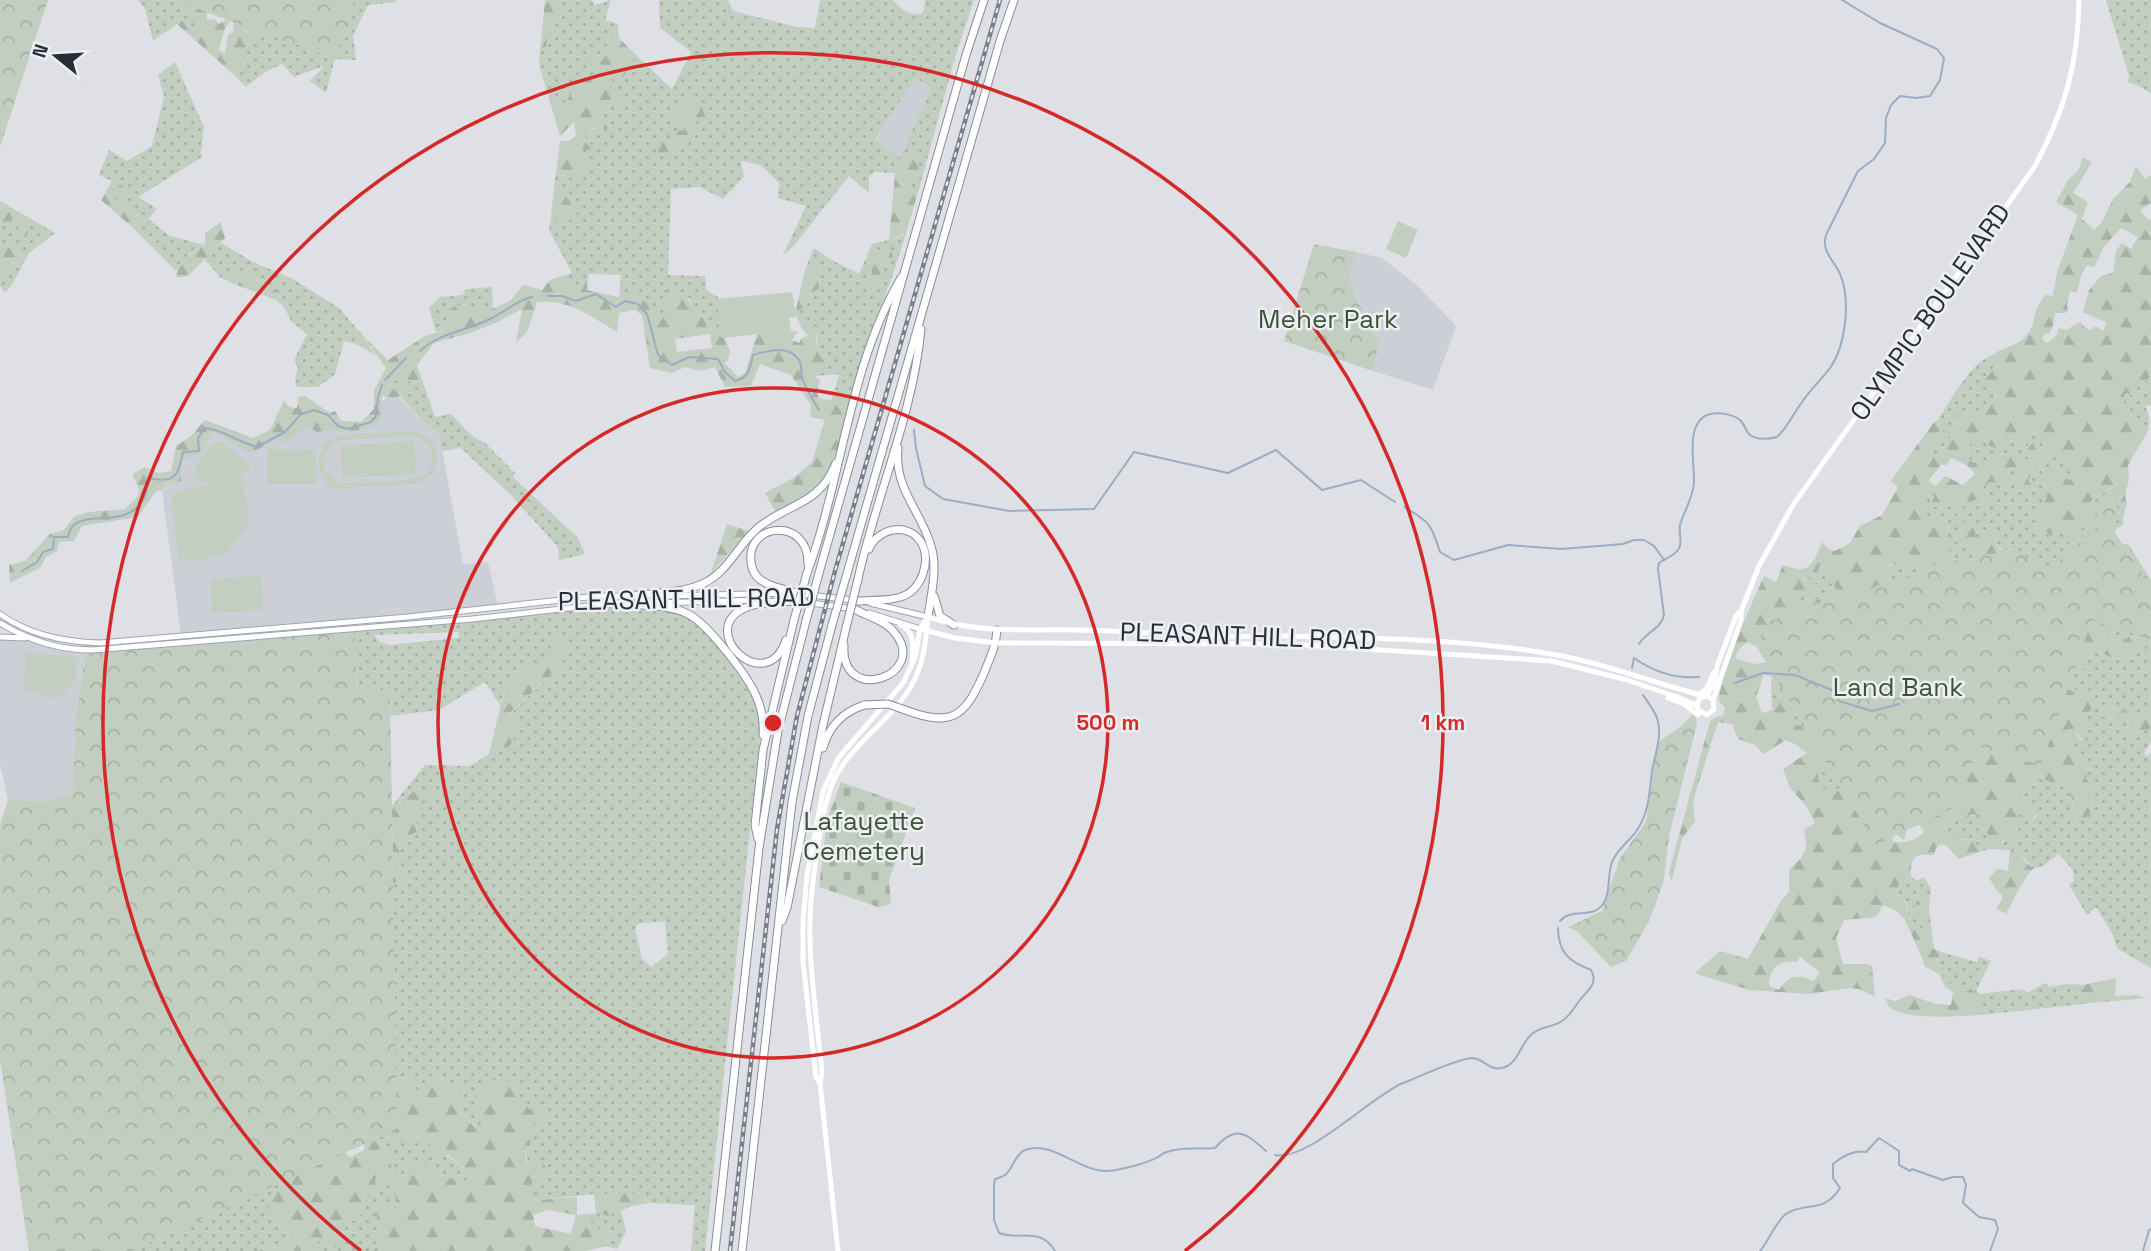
<svg xmlns="http://www.w3.org/2000/svg" width="2151" height="1251" viewBox="0 0 2151 1251" font-family="'Space Grotesk',sans-serif">
<style>
.built{fill:#cccfd6}
.grass{fill:url(#grass-dots);fill-rule:evenodd}
.forest{fill:url(#forest-firs);fill-rule:evenodd}
.cemetery{fill:url(#cemetery-stones)}
.park{fill:url(#park-crowns)}
.pitch{fill:#c2cec0;fill-rule:evenodd}
.lines{fill:none;stroke-linecap:round;stroke-linejoin:round}
.stream{stroke:#9cacc2;stroke-width:2}
.primary-casing{stroke:#9ea4b0;stroke-width:7}
.highway-casing{stroke:#878d9a;stroke-width:9}
.secondary{stroke:#fff;stroke-width:5}
.primary{stroke:#fff;stroke-width:5}
.highway{stroke:#fff;stroke-width:7}
.rail-casing{stroke:#797f8d;stroke-width:4.5}
.rail{stroke:#edeff3;stroke-width:2;stroke-dasharray:5;stroke-linecap:butt}
.highway-bridge-casing{stroke:#878d9a;stroke-width:9;stroke-linecap:butt}
.highway-bridge{stroke:#fff;stroke-width:7}
.ring{fill:none;stroke:#d62828;stroke-width:3.5}
.labels{text-anchor:middle;stroke-width:5;stroke-linejoin:round;paint-order:stroke}
.street-label{font-size:26px;fill:#292e3a;stroke:#edeff3}
.park-label{font-size:26px;fill:#3b5438;stroke:#edeff3}
.centre{fill:#d62828;stroke:#edeff3;stroke-width:3.5}
.ring-label{font-size:21px;text-anchor:middle;font-weight:bold;fill:#d62828;stroke:#edeff3;stroke-width:5;stroke-linejoin:round;paint-order:stroke}
</style>
<defs>
<pattern id="grass-dots" width="8" height="8" patternUnits="userSpaceOnUse" patternTransform="scale(1.75)"><rect width="8" height="8" fill="#c2cec0"/><path d="M2 2h.1M6 6h.1" fill="none" stroke="#a7b1a6" stroke-width="1.8" stroke-linecap="round"/></pattern>
<pattern id="forest-firs" width="22" height="20" patternUnits="userSpaceOnUse" patternTransform="scale(1.75)"><rect width="22" height="20" fill="#c2cec0"/><path d="M5 1l3.5 6h-7zM16 11l3.5 6h-7z" fill="#a7b1a6"/></pattern>
<pattern id="cemetery-stones" width="16" height="16" patternUnits="userSpaceOnUse" patternTransform="scale(1.75)"><rect width="16" height="16" fill="#c2cec0"/><path d="M2 7V4a2 2 0 0 1 4 0v3zM10 15v-3a2 2 0 0 1 4 0v3z" fill="#a7b1a6"/></pattern>
<pattern id="park-crowns" width="20" height="18" patternUnits="userSpaceOnUse" patternTransform="scale(1.75)"><rect width="20" height="18" fill="#c2cec0"/><path d="M2 6a3 3 0 1 1 6 0M12 15a3 3 0 1 1 6 0" fill="none" stroke="#a7b1a6"/></pattern>
</defs>
<rect width="100%" height="100%" fill="#dee0e5"/>
<!-- built -->
<g class="built">
<polygon points="915,77 931,88 900,158 875,141"/>
<polygon points="1356,252 1382,258 1417,285 1456,326 1433,390 1373,371 1379,343 1360,305 1350,281 1350,272"/>
<polygon points="393,391 424,422 439,433 463,564 488,562 498,606 181,635 162,490 181,459 212,431 249,453 306,421 329,425 361,422"/>
<polygon points="0,637 31,639 86,650 76,718 72,794 46,801 8,800 0,764"/>
</g>
<!-- grass -->
<g class="grass">
<polygon points="138,0 194,0 199,14 198,27 194,27 178,19 177,24 153,41 145,9"/>
<polygon points="251,0 396,0 397,2 368,5 353,35 356,60 335,59 326,93 310,81 324,66 294,77 282,64 265,72 246,87 233,74 245,65 240,55 248,42 251,32 244,31"/>
<polygon points="552,0 592,0 594,5 611,0 605,20 618,24 618,28 609,34 604,59 595,80 565,105 559,96 550,102 539,64 540,52 546,47 548,35 563,13"/>
<path d="M659 0H728L733 11 797 27 815 28 820 0H893C902 9 907 16 921 14L924 10 925 0H974L956 54 917 196 908 184 900 158 895 173 874 172 869 177V193L849 176 791 249 783 255 806 206 778 198 779 183 761 165 741 161 744 177 723 199 700 187 671 189 668 275 705 276 706 290 718 297 720 330 710 329 706 326V318L693 307 690 298 663 297 667 311 656 316 625 293 619 297 621 275 589 274 588 279 576 286 567 287 566 283 550 280 572 273 549 230 551 216 559 223 562 191 555 179 556 172 566 177 583 162 577 153 578 146 585 143V133L598 128V114L606 102 627 103 608 75 612 69 638 57 672 89 691 52 660 28ZM915 78 931 88 900 158 875 140Z"/>
<polygon points="2106,0 2151,0 2151,94 2139,86 2128,82 2129,76"/>
<polygon points="175,62 204,127 201,152 202,157 138,197 157,209 148,219 170,236 205,245 189,254 176,271 132,227 147,220 118,205 114,197 123,186 99,175 109,150 127,161 152,146 164,96 158,75"/>
<polygon points="14,217 27,236 31,219 55,233 29,253 12,285 5,293 0,286 0,278 6,277 9,265 26,259 9,244 0,244 0,224"/>
<path d="M906 233C889 293 862 349 848 409L835 389 839 374 814 376 823 357 816 347 818 336 795 313 808 303 811 293 819 289 821 263 805 270 814 248 830 259 859 274 866 258 871 266 873 290 878 262 883 254 872 244 897 238Z"/>
<polygon points="221,243 253,262 293,279 339,308 364,337 376,356 361,346 344,341 335,374 318,387 297,387 295,379 298,368 294,360 307,334 291,321 284,307 276,300 281,292 237,270 229,282 220,277 204,258"/>
<polygon points="492,287 493,310 488,312 463,304 441,331 436,332 429,308 440,297 463,295 465,289"/>
<path d="M1987 358 1998 363 1993 370 1991 388 1997 397 1987 406 1970 414 1966 411 1954 422 1955 428 1940 455 1936 456 1932 453 1931 449 1943 430 1938 420C1948 404 1970 365 1987 358Z"/>
<path d="M2151 374V406L2145 405C2149 416 2151 422 2147 433L2137 420 2126 411 2123 398 2126 393 2134 396 2131 382 2147 381Z"/>
<polygon points="402,377 411,382 422,380 435,417 451,414 472,436 485,443 515,473 513,477 578,538 585,554 559,560 558,547 509,493 461,448 442,451 439,433 424,422 399,395 409,393 393,390 388,385"/>
<path d="M2030 434H2035L2046 441 2041 449 2039 443 2034 461 2025 459 2015 450 1998 456 1996 461C1986 466 1977 464 1967 460L1970 444 1983 439 1990 446H2001L2005 438H2008L2019 446Z"/>
<polygon points="2057,444 2061,446 2057,454 2063,457 2074,474 2073,479 2069,480 2062,475 2056,467 2052,466 2047,475 2039,474 2041,461"/>
<path d="M2013 470 2018 472 2017 482 2019 490 2024 492 2031 486 2028 480 2034 472 2037 484 2047 486V499L2039 511 2035 532 2036 535 2044 531 2052 536 2054 530 2061 531C2067 541 2068 543 2079 545 2086 539 2084 536 2080 529L2085 527 2089 528C2093 520 2091 511 2089 503 2091 501 2114 486 2118 484 2121 490 2118 497 2121 503L2126 501 2127 503 2123 516V525L2113 531 2111 537 2117 545 2128 544 2151 580V625L2149 607 2146 603 2135 610 2126 608 2122 609 2123 612 2132 617 2134 620 2132 628 2141 634H2151V719L2148 713 2120 711 2107 706 2101 709 2100 714 2102 717 2130 718 2128 727 2123 732 2129 737 2151 728V742L2144 753 2147 757 2151 753V968L2117 948 2112 933 2096 907 2087 915 2069 885 2074 881 2073 870 2059 854C2040 867 2036 878 2021 853L2008 850 2002 844 2006 839 2011 842 2018 826V816L2021 812 2030 825 2036 817V814L2029 810 2022 796 2034 776 2051 782 2057 788 2065 785C2073 794 2074 811 2076 823L2089 816 2095 792 2086 777 2088 770 2069 735V729H2073L2081 741 2088 739 2090 734 2084 728C2083 716 2090 712 2095 703 2091 688 2081 692 2069 690 2064 688 2061 683 2055 682 2037 682 2026 697 2009 697 2003 697 1997 689 1990 688 1980 685 1972 690 1963 690L1960 689V685L1973 678 1980 664 1971 659 1959 644 1947 639 1932 622 1916 621 1915 613 1920 612 1924 608 1923 605 1920 603 1904 610 1901 614 1905 625 1913 631 1912 636 1908 638 1894 630 1889 633V649L1881 655C1891 668 1901 669 1917 669 1923 669 1927 674 1934 673 1938 672 1941 670 1945 670L1944 685 1938 688 1891 690 1869 703C1856 696 1839 692 1835 676 1850 670 1865 678 1880 669L1873 659 1862 663 1854 652 1844 653 1845 661 1841 663 1832 657 1827 660 1823 658 1825 650 1822 640C1837 632 1842 639 1857 638L1870 625 1884 623 1887 609 1896 605V600L1893 596 1878 603 1870 609 1858 614 1840 628 1836 620 1843 613 1844 608 1859 603C1865 595 1868 590 1877 585L1881 588 1883 593H1886L1891 579 1887 571 1890 566 1896 564 1903 569 1915 564 1924 566V570L1928 572 1937 563 1942 574 1946 576 1949 573 1946 557 1950 549 1945 541C1947 532 1950 528 1945 520L1937 521 1925 515V499L1930 494H1933L1934 496 1931 503 1934 507 1948 505 1956 511 1962 530 1955 533 1956 542 1967 544 1973 551 1977 550C1986 556 1987 555 1997 553L2008 557 2013 555 2011 549 2002 550 1999 547 1995 538 1998 531 1997 529 1992 532 1989 541H1980L1976 539 1975 529 1963 521 1965 512 1961 504 1963 502 1976 500 1988 507C1990 498 1990 494 1982 487L1990 482 2006 484 2008 473ZM2092 552 2094 556 2107 562 2104 571 2097 568 2095 574 2102 580 2103 584 2101 588 2095 583 2093 584 2091 593 2102 600 2106 599 2108 595 2117 596 2118 592 2110 577 2112 568C2125 572 2131 581 2137 592L2135 599C2123 605 2119 602 2111 617L2119 628 2116 633H2112L2111 637 2120 644 2130 636 2136 637 2145 648 2135 653 2128 660 2114 659 2094 650C2084 653 2086 657 2086 666L2082 669C2077 667 2073 662 2068 661 2062 660 2046 666 2041 670 2038 672 2037 676 2034 679 2027 686 2012 689 2004 682L2003 677 2017 669 2022 655 2035 648 2043 638 2053 641 2058 639 2062 623 2054 613 2059 608 2072 610C2082 599 2083 585 2083 571 2083 563 2080 562 2082 554Z"/>
<path d="M1823 565C1825 574 1829 582 1836 588V595L1819 600 1809 598 1798 603 1793 601C1798 598 1813 589 1819 589L1803 577V576L1813 578 1819 567Z"/>
<path d="M596 605C607 606 617 608 628 609 646 611 664 609 682 614 702 621 745 679 754 699 759 711 760 723 760 736L705 1251H691L695 1205 651 1203 637 1193 594 1194 539 1200 526 1196 533 1179 524 1147 529 1124 539 1115 541 1107 529 1110 497 1076 475 1092 479 1107 468 1105 485 1122 476 1127 458 1110 465 1087 441 1080 436 1069 420 1095 410 1080 396 1077 393 883 408 878 396 856 406 838 416 832 419 803 436 793 419 789 402 798 399 815 392 806 425 765 470 766 489 754 506 751 509 715 559 667 565 645 556 636 543 665 505 688 500 705 485 682 439 710 391 716 390 691 358 687 353 629ZM458 632 459 638 388 645 377 640 375 635ZM665 921 668 954 651 967 642 959 635 929 638 924Z"/>
<path d="M1771 684C1783 684 1783 688 1792 690 1804 692 1815 692 1824 701 1830 707 1831 714 1840 718L1846 715 1851 718 1846 735 1830 732 1827 734V737L1853 746 1863 742 1864 753 1871 757H1884L1887 750 1901 764V769L1897 774 1889 775C1882 786 1868 789 1856 790L1847 782 1833 795C1824 791 1818 784 1818 773 1831 761 1841 776 1855 766L1854 762 1819 755C1815 751 1809 744 1806 739 1803 734 1804 730 1799 725H1791L1788 722 1795 716 1797 700 1794 696 1789 695 1781 705 1772 710Z"/>
<polygon points="1982,810 1984,811 1982,829 1988,834 1989,849 1982,851 1966,839 1960,839 1957,834 1949,837 1945,835 1945,829 1957,819 1979,814"/>
<polygon points="1911,876 1916,881 1924,877 1931,889 1930,897 1924,897 1919,918 1924,925 1921,930 1917,930 1908,915 1907,902 1900,898 1897,891 1902,878"/>
<path d="M1944 953 1977 962 1979 957 1991 961 1976 991H1964L1962 988C1947 987 1940 975 1935 962Z"/>
<polygon points="2046,983 2049,987 2067,984 2083,985 2092,1003 1980,1015 1980,994 2022,989 2027,993"/>
<polygon points="403,1134 409,1142 419,1138 430,1143 474,1176 462,1182 443,1176 417,1162 419,1168 405,1163 408,1182 393,1176 388,1149 373,1140 381,1136 395,1139"/>
<polygon points="374,1178 386,1183 395,1191 396,1208 374,1205 382,1241 373,1251 318,1251 318,1238 348,1241 337,1226 362,1193 376,1195"/>
<polygon points="279,1183 285,1187 276,1224 288,1236 291,1248 269,1247 258,1251 132,1251"/>
<polygon points="621,1210 626,1232 617,1249 606,1246 607,1233 589,1224 596,1213 608,1216"/>
</g>
<!-- forest -->
<g class="forest">
<polygon points="545,0 552,0 563,12 548,35 546,47 540,52"/>
<polygon points="195,3 207,6 207,20 215,19 219,24 227,19 230,22 225,28 219,50 225,53 228,35 234,31 232,13 245,23 244,31 250,32 257,30 263,38 256,42 249,42 248,51 240,55 247,72 237,70 233,74 177,24 178,19 194,27 198,27 199,15 191,19 186,12"/>
<polygon points="618,28 619,38 638,57 631,61 632,69 622,77 612,69 608,75 628,104 606,102 608,111 599,114 610,122 608,128 592,129 585,133 586,143 593,145 596,149 585,150 578,147 577,153 583,162 593,169 585,176 577,175 574,179 556,172 560,141 569,141 576,136 574,122 560,136 550,102 559,96 565,104 578,82 585,77 595,80 598,71 589,59 604,59 609,34"/>
<path d="M699 96 704 114 693 125 694 134 687 135 689 143 673 152 672 158 661 156 655 145 672 140 678 142 673 132 685 130 683 124H677L672 119 676 105C685 102 690 98 699 96Z"/>
<polygon points="914,148 920,168 908,184 917,196 906,233 889,240 895,173 900,158"/>
<path d="M2083 157 2092 162 2073 193 2088 202 2082 219 2094 230 2102 222 2113 199 2130 182 2136 166 2145 179 2151 175V203L2140 210 2146 218 2151 220V374L2144 385 2131 382 2135 396 2126 393 2123 398 2126 411 2137 420 2147 433 2128 465 2129 480 2125 494 2126 501 2121 503C2118 497 2121 490 2117 484 2113 486 2092 500 2089 503 2091 512 2093 520 2089 528L2085 527 2081 529 2084 537 2079 545 2067 542 2061 532 2054 530 2052 536 2044 531 2037 535 2035 532 2039 511 2047 498V486L2037 484 2034 472 2028 480 2032 486 2024 492 2019 490 2017 482 2018 473 2013 470 2008 473 2006 484 1990 482 1983 487 1990 497 1988 507 1976 500 1963 502 1961 504 1965 512 1963 521 1975 529 1976 539 1980 541H1989L1992 532 1997 529 1998 531 1995 538 2000 550H2012L2013 555 2008 557 1997 553C1987 555 1986 556 1977 550L1973 551 1967 544 1956 542 1955 533 1962 530 1956 511 1947 505 1934 507 1931 504 1934 496 1933 494H1930L1925 500V515L1937 521 1945 520C1950 528 1947 532 1945 541L1950 549 1946 558 1949 567 1946 576 1942 574 1937 563 1933 565 1928 572 1924 570V566L1915 564 1903 569 1896 564 1890 565 1887 571 1891 579 1887 593 1884 594 1881 588 1878 585C1868 590 1865 594 1859 603L1844 608V613L1836 620 1840 627 1845 626 1858 614 1870 609 1877 603 1893 596 1896 600V605L1887 609 1884 623 1870 625 1857 638C1842 639 1836 631 1822 640L1825 651 1823 658 1826 660 1832 657 1841 663 1845 661 1844 653 1854 652 1862 663 1873 659 1880 670C1865 678 1849 669 1835 677 1839 692 1856 696 1869 703L1891 690 1938 688 1944 684 1945 670C1941 670 1938 672 1934 673 1927 674 1922 669 1917 669 1901 669 1891 668 1880 655L1889 648V633L1894 630 1908 638 1912 636 1913 630 1905 625 1901 614 1904 610 1920 603 1923 605 1924 608 1915 614 1916 621 1931 622 1947 639 1959 644 1971 659 1980 665 1973 678 1960 685V689L1963 690C1972 690 1980 685 1990 688 1997 689 2003 697 2009 697 2026 697 2037 682 2055 682 2061 683 2064 688 2069 690 2081 692 2091 688 2095 703 2090 712 2083 716 2084 728L2090 734 2088 740 2084 742 2073 729H2069V735L2088 770 2086 778 2095 792 2089 816 2077 823C2074 812 2074 795 2065 785L2057 788 2051 782 2034 776 2022 796 2029 810 2036 814 2030 825 2020 812 2018 816V826L2010 843 2006 839 2002 841V844L2008 850 1989 849 1988 834 1979 826 1984 812 1982 810 1979 814 1970 815 1966 819H1957L1945 829 1947 836 1957 834 1960 839 1973 841 1982 851 1959 859 1946 845C1937 843 1936 848 1934 855 1916 853 1910 856 1911 876L1902 878C1896 888 1896 895 1906 902L1908 915 1917 930H1921L1923 924 1913 908 1920 896 1930 897 1929 909 1934 949 1944 953 1935 961C1939 975 1947 987 1962 988L1964 991H1976L1980 994V1015C1955 1016 1910 1021 1889 1007L1885 998 1895 1001 1909 995 1936 1004 1951 1005 1953 992 1945 987 1939 974 1924 966 1923 960 1905 920 1897 911 1883 905 1876 917 1844 920 1836 938 1843 964H1867L1872 966 1875 997 1859 989 1850 988 1809 994 1749 990 1697 974 1696 972 1720 951 1748 959 1782 899 1789 892V870C1805 854 1809 852 1804 830L1815 823 1807 807 1790 788 1783 769 1807 753 1795 744 1786 740 1763 754 1755 745 1738 739 1732 724 1718 722 1695 794 1693 806 1695 821 1682 839 1672 880 1670 878 1669 872 1710 721 1716 717 1723 716 1725 708 1719 701V696L1725 672 1743 623 1764 576 1776 582 1783 565C1810 575 1812 566 1822 542L1827 548 1835 551 1850 543 1860 526 1882 515 1897 489V486L1891 481 1934 422 1938 420 1943 431 1941 444 1935 445 1931 449 1932 453 1936 456 1940 455 1955 428V417L1964 410 1970 414 1987 406 1997 397C1994 389 1987 388 1985 380L1998 364 1987 358C1999 348 2016 347 2026 336 2033 328 2034 319 2036 310 2038 305 2042 300 2045 295L2053 296 2057 272 2078 215 2056 202 2068 180 2078 171ZM2121 228 2138 237 2131 249 2122 243 2116 251 2113 273 2101 276 2089 290 2083 312 2107 323 2103 331 2094 326 2092 330 2087 329 2080 322 2066 330 2059 328 2056 336 2047 343 2042 339 2045 333 2049 335 2053 325 2055 313H2065L2068 311 2067 305 2070 292H2077L2081 276 2087 265 2094 268 2103 248ZM2030 434 2035 435 2046 441 2041 449 2039 442C2031 442 2028 447 2028 454L2034 457V461L2025 459 2015 450 1998 456 1996 461C1986 466 1977 464 1967 460L1970 444 1983 439 1990 446 1997 448 2001 446 2005 438H2008L2023 448 2027 444V437ZM2057 444 2061 446 2056 451 2057 455 2063 457 2065 465 2074 474 2073 478 2069 480 2062 475 2056 467H2049L2047 475 2039 473 2041 461ZM1951 458 1968 466 1975 474 1963 485 1945 476 1936 486 1928 481 1942 464 1946 466ZM1823 565 1828 580 1836 588V595H1832L1826 591 1819 600 1813 597 1798 603 1794 601C1802 595 1816 592 1823 584H1814L1803 578V576L1813 579 1816 577 1819 567ZM1816 605 1821 608 1819 626 1814 624 1804 618 1802 621 1812 642C1809 651 1801 654 1793 657L1783 652 1777 653 1771 662 1753 664 1735 658 1739 649 1747 642 1756 646 1765 641C1768 623 1768 624 1786 623L1794 611H1803ZM1764 674 1772 677 1771 684C1783 684 1783 688 1792 690 1804 692 1815 692 1824 701 1830 707 1831 714 1840 718L1846 715 1851 718 1846 735 1830 732 1827 734V738L1853 746 1863 743 1864 753 1871 757H1884L1888 750 1901 763V769L1897 774 1889 775C1882 786 1868 789 1856 790L1847 782 1833 795C1823 791 1818 784 1818 773 1831 762 1841 776 1856 766L1854 761 1819 754 1806 739 1803 728 1799 725H1791L1788 722 1795 716 1797 700 1794 696 1789 695C1781 704 1774 711 1762 713L1756 697ZM1895 787 1914 789 1919 792 1913 804 1915 811 1914 819 1924 831C1919 841 1903 843 1893 842L1892 838 1896 834 1904 840 1908 825V821L1900 823V819L1912 810 1907 802 1908 798 1900 792 1889 794 1888 793ZM1800 957 1820 972 1814 981C1798 974 1789 975 1779 990L1769 986C1769 969 1779 959 1797 962Z"/>
<polygon points="555,179 577,213 574,219 558,223 551,216"/>
<polygon points="112,181 123,186 128,195 115,197 118,205 127,202 137,216 148,219 132,227 101,200"/>
<polygon points="0,201 31,219 27,236 17,239 18,223 14,218 0,224"/>
<path d="M221 222 225 238 187 277H176C178 261 192 252 205 245V233Z"/>
<polygon points="0,244 9,244 26,259 10,264 12,274 0,278"/>
<polygon points="872,244 883,254 892,251 893,259 879,263 885,273 873,291 866,283 872,273 871,266 866,258"/>
<path d="M821 262 819 289 811 293 808 303 796 313H802L805 323 817 329 816 347 823 357V366L814 376 820 380 817 392 819 398 831 401 835 389 848 409C834 465 833 488 776 512L765 493 795 477 812 462 825 420 810 417 811 405 791 375 760 364 751 386 725 387 715 367 700 371 685 367 672 373 650 368 642 315 635 310 619 313 617 332C591 316 569 299 537 302L527 332 516 343 522 309 498 322 470 333 434 343 417 365 422 380 411 382 402 377 388 385 394 390 400 384 410 393 394 398 382 396C382 402 383 413 380 418 370 437 335 428 317 432L307 426 288 442 278 440 249 453 212 431 201 454 181 459V481L166 483 162 490 156 491 138 517 82 526 74 541 59 542 57 551 46 557 41 567 10 583 9 565 25 561 50 534 64 530 75 516 89 512 125 509 137 497 140 491 132 474 145 467 159 473 171 471 176 446 191 436 205 420 253 438 270 430 284 400 289 407 297 408 298 397 305 396 330 413 335 411 341 421 361 422 374 409V390L386 368 364 337 388 360 425 336 442 331 449 321 447 311C460 300 473 307 488 311L510 301 523 285 542 290 550 280 566 283 568 287 576 286 588 279 587 290 618 297 625 293 634 292 652 308 656 316 667 311 663 297 665 290C682 289 684 293 693 306 695 310 702 315 706 318V326L710 329 720 330 721 337H724L730 351 728 361 724 362 738 377 745 373 757 334 798 331 792 340 799 343 802 338 808 336 801 327 795 313 805 270ZM710 334 712 348 677 352 675 339Z"/>
<polygon points="237,270 281,292 276,300 229,282"/>
<polygon points="727,524 749,531 711,573"/>
<path d="M2058 608 2119 628 2116 633H2112L2111 637 2120 644 2130 636 2136 637 2146 648 2135 653 2128 660 2115 659 2094 650C2084 653 2086 657 2086 666L2082 669 2074 664Z"/>
<polygon points="556,636 565,645 559,667 509,714 519,724 518,733 506,751 489,754 505,688 527,667 543,664"/>
<path d="M2106 706 2120 711 2148 713 2151 719V728C2142 732 2131 741 2123 732L2128 727 2130 718 2102 717 2100 714 2101 709Z"/>
<polygon points="419,789 437,793 419,803 416,832 406,838 397,856 408,878 393,883 392,806 399,814 402,798"/>
<path d="M2010 851 2021 853 2025 862 2032 867H2035C2022 879 2015 898 2006 914L1996 908 2002 900V895L1996 889 1989 878 1997 869 2008 871Z"/>
<polygon points="2116,978 2115,996 2136,995 2147,998 2092,1003 2083,990 2083,985"/>
<path d="M436 1068 441 1080 465 1087 458 1110 475 1127 485 1122 466 1104 478 1107 475 1092 497 1076 504 1082 513 1079 519 1098 529 1109 542 1106 540 1115 548 1116 541 1124H530L532 1142 524 1147 527 1162 543 1161 548 1174 544 1180H533L527 1196 539 1200 577 1197V1215L596 1213 594 1194 637 1193 650 1203 632 1206 608 1216 596 1213 590 1224 607 1233 606 1246 586 1251H373L382 1241 374 1205 396 1208 395 1191 386 1183 375 1178 376 1195 363 1193 364 1210 357 1220 337 1226 348 1241 333 1248 319 1238 318 1251H258L269 1247 291 1248 288 1236 276 1224 269 1212 271 1194 284 1187 279 1183 324 1149 345 1153 350 1157 364 1150 366 1133 396 1077 410 1080 420 1094ZM403 1134 409 1142 419 1138 430 1143V1155H448L474 1176 462 1182 443 1176 416 1161 418 1167 405 1163 407 1181 393 1176 388 1149 373 1140 381 1136 395 1139ZM548 1210 576 1215 571 1234 535 1226 533 1215Z"/>
</g>
<!-- cemetery -->
<polygon class="cemetery" points="841,782 915,808 889,880 891,904 878,907 819,887 827,820"/>
<!-- park -->
<g class="park">
<polygon points="0,0 48,0 0,147"/>
<polygon points="173,0 355,0 335,59"/>
<polygon points="1314,244 1356,252 1350,272 1350,281 1360,306 1379,343 1373,371 1284,341"/>
<polygon points="2119,484 2115,533 2151,587 2151,639 2092,620 2041,766 1978,746 1957,806 1876,845 1755,644 1771,621 1821,602 1845,602 1881,584 1904,579 1936,563 2015,552 2050,568 2097,527 2097,503"/>
<polygon points="353,629 358,687 390,691 397,1129 132,1251 29,1251 0,1059 0,825 8,800 46,801 72,794 76,718 86,650 181,644 193,645 206,642 224,643 268,636 275,638"/>
<polygon points="1694,713 1697,722 1695,732 1669,836 1664,879 1655,906 1648,923 1626,961 1611,967 1578,932 1568,927 1602,911 1620,858 1646,822 1657,743 1680,727"/>
</g>
<!-- pitch -->
<g class="pitch">
<polygon points="1398,221 1418,230 1406,258 1386,249"/>
<polygon points="792,292 796,317 789,318 791,331 721,338 717,299"/>
<path d="M414 432C446 439 445 478 413 484L326 489V484L330 483C322 477 318 469 319 459 320 451 324 444 330 440 342 432 398 432 414 432ZM414 437C423 439 431 444 432 455 434 464 429 474 420 477 408 482 357 483 342 483 333 480 326 475 324 465 323 455 328 446 336 442 348 437 399 437 414 437Z"/>
<polygon points="414,441 416,474 342,478 341,446"/>
<polygon points="214,442 224,442 250,467 236,479 243,478 249,522 228,552 199,561 179,561 171,501 176,491 214,484 193,478 195,467"/>
<polygon points="267,449 316,450 316,484 267,484"/>
<polygon points="261,576 263,610 212,613 210,579"/>
<polygon points="26,653 76,657 75,680 58,699 24,690"/>
</g>
<g class="lines">
<!-- stream -->
<g class="stream">
<path d="M547 296H562L576 301 596 294 616 307 625 301 638 304 647 314 658 355 672 365 689 357 718 359 725 372 735 381C749 378 750 368 753 355 767 351 789 344 799 360 802 365 801 370 802 376 802 381 816 405 819 410"/>
<path d="M420 351C440 332 468 331 492 318 505 312 517 300 532 297"/>
<polyline points="385,380 406,358"/>
<polyline points="914,430 916,448 925,486 943,499 1009,511 1094,509 1134,452 1228,473 1276,450 1322,490 1361,480 1395,502"/>
<path d="M1404 507C1430 522 1431 524 1440 552L1454 560 1508 545 1562 549 1623 544 1634 540H1644L1654 546 1664 560"/>
<path d="M22 571 37 562 43 552 53 549 54 537H68C68 536 71 527 72 527 85 510 126 529 143 500 147 494 147 485 149 478 176 484 178 475 183 452L199 451 198 438 205 428C224 430 238 442 257 447L285 432 301 414 314 410 328 415 338 426 348 429 371 422 376 416 378 397 382 385"/>
<path d="M1639 644C1646 632 1661 629 1664 615L1658 569 1659 563C1665 559 1673 556 1677 551 1684 545 1678 533 1680 525 1684 511 1693 498 1694 483 1695 464 1684 421 1710 414 1719 412 1734 414 1741 421 1745 425 1746 432 1750 435 1757 440 1769 439 1777 437 1788 427 1793 414 1802 402 1810 390 1821 380 1830 368 1846 345 1851 300 1840 274 1834 260 1821 252 1826 235L1858 171 1874 159 1885 143 1886 118 1891 105 1900 96 1916 98 1930 96 1940 80 1944 58 1937 49 1880 23 1842 0"/>
<path d="M1632 668 1634 658C1654 672 1675 679 1699 677"/>
<polyline points="1735,683 1763,673 1795,675 1832,690 1839,701 1872,711 1899,704"/>
<path d="M1560 921C1572 907 1592 920 1603 904 1611 893 1607 875 1612 862 1617 850 1627 843 1635 833 1650 813 1649 793 1652 771 1655 753 1663 736 1657 718 1654 710 1648 702 1643 695"/>
<path d="M1275 1155C1307 1162 1370 1097 1403 1083 1419 1077 1458 1058 1473 1058 1484 1059 1489 1071 1502 1068 1519 1064 1520 1043 1533 1033 1542 1026 1554 1027 1562 1021 1570 1016 1574 1008 1579 1001 1587 991 1599 983 1591 970 1570 962 1558 953 1558 928"/>
<path d="M1055 1251C1040 1226 1020 1241 999 1233L994 1220V1185L995 1179C999 1178 1002 1177 1005 1175 1013 1169 1015 1154 1025 1150 1053 1140 1078 1171 1106 1171 1118 1171 1148 1163 1158 1157 1165 1153 1159 1155 1167 1152 1183 1146 1198 1150 1215 1148 1235 1125 1245 1132 1266 1151"/>
<path d="M1760 1251C1769 1241 1776 1221 1786 1214 1805 1201 1823 1215 1840 1188L1833 1178V1164C1843 1156 1853 1150 1866 1152L1879 1138 1899 1151V1165L1910 1171 1912 1169 1943 1180 1953 1177H1963L1966 1185 1963 1203 1979 1217 1995 1220 1998 1229 1990 1251"/>
<polyline points="2143,1251 2149,1230 2151,1229"/>
</g>
<!-- primary casing -->
<g class="primary-casing">
<g id="primary">
<polyline points="801,594 853,600"/>
<polyline points="664,596 791,593"/>
<polyline points="797,601 853,609"/>
<polyline points="654,603 763,600"/>
<polyline points="870,603 928,617"/>
<polyline points="869,613 920,629"/>
<path d="M0 614C29 635 65 642 100 643L408 617 597 596H630"/>
<path d="M0 623C28 640 59 650 92 650L472 619 596 605 630 604"/>
<polyline points="0,637 25,638"/>
</g>
</g>
<!-- highway casing -->
<g class="highway-casing">
<g id="highway">
<path d="M898 448C894 490 921 510 931 546 938 568 931 595 928 617"/>
<path d="M807 573C843 477 848 368 901 278"/>
<polyline points="819,573 966,55 984,0"/>
<polyline points="846,577 1000,41 1014,0"/>
<path d="M858 579C876 496 913 415 921 329"/>
<path d="M797 593C787 590 775 588 766 583 757 579 752 571 751 562 746 522 809 517 808 564"/>
<path d="M627 596C651 593 680 594 702 584 728 573 738 544 759 527 789 503 820 505 836 463"/>
<polyline points="934,596 940,616 954,625"/>
<path d="M858 601C872 600 888 601 901 597 922 590 932 560 921 542 907 521 877 529 869 549"/>
<path d="M628 604C648 606 670 605 688 614 707 623 749 677 757 698 762 710 764 722 763 735"/>
<path d="M786 640C766 699 695 630 745 608 760 601 779 603 795 601"/>
<path d="M844 645C840 707 931 675 894 632 885 621 868 616 856 610"/>
<path d="M908 711C954 728 966 714 984 673 990 658 996 646 997 630"/>
<path d="M823 748C829 726 843 712 864 705"/>
<polyline points="758,839 755,825 763,750 794,620"/>
<polyline points="782,921 787,908 823,725 846,628"/>
<polyline points="715,1251 759,848 778,731 806,621"/>
<polyline points="742,1251 792,802 808,716 832,625"/>
</g>
</g>
<!-- secondary -->
<g class="secondary">
<path d="M928 617C981 634 1021 629 1075 630 1119 630 1163 635 1207 636 1234 637 1260 636 1287 636 1373 638 1466 639 1551 654 1604 663 1653 683 1704 696"/>
<path d="M900 624C916 633 913 645 912 661"/>
<polyline points="920,629 955,638 996,643 1287,644 1552,661 1627,680 1680,698 1697,706"/>
<polyline points="1699,695 1707,688 1714,672"/>
<path d="M1706 696 1715 683 1717 666 1736 616 1741 611 1759 566 1793 505 2035 166C2065 110 2078 64 2079 0"/>
<polyline points="1668,698 1684,704 1698,715"/>
<polyline points="1713,700 1708,696 1701,697 1697,703 1698,710 1707,715 1714,709 1713,700 1741,620 1741,611"/>
<path d="M820 1083 822 1073C818 1029 811 984 810 940 809 909 813 876 818 845 821 823 825 799 835 778 854 740 896 718 915 679 924 660 926 639 928 617"/>
<polyline points="838,1251 820,1083 816,1077 803,962 803,921 807,875 823,791 839,757 903,683 915,658 920,629 928,617"/>
</g>
<!-- primary -->
<use href="#primary" class="primary"/>
<!-- highway -->
<use href="#highway" class="highway"/>
<!-- rail casing -->
<g class="rail-casing">
<polyline id="rail" points="730,1251 777,829 797,716 835,571 1000,0"/>
</g>
<!-- rail -->
<use href="#rail" class="rail"/>
<!-- highway-bridge casing -->
<g class="highway-bridge-casing">
<g id="highway-bridge">
<polyline points="794,620 807,573"/>
<polyline points="806,621 819,573"/>
<polyline points="832,625 846,577"/>
<polyline points="846,628 858,579"/>
<polyline points="864,705 888,704 908,711"/>
</g>
</g>
<!-- highway-bridge -->
<use href="#highway-bridge" class="highway-bridge"/>
</g>
<!-- distance rings -->
<g class="ring">
<circle cx="773" cy="723" r="335"/>
<path d="M361 1251A670 670 0 1 1 1185 1251"/>
</g>
<g class="labels">
<!-- street labels -->
<g class="street-label">
<text transform="translate(1930 312) rotate(-55)" y="9">OLYMPIC BOULEVARD</text>
<text transform="translate(686 599) rotate(-1)" y="9">PLEASANT HILL ROAD</text>
<text transform="translate(1248 636) rotate(2)" y="9">PLEASANT HILL ROAD</text>
</g>
<!-- park labels -->
<g class="park-label">
<text x="1328" y="328">Meher Park</text>
<text x="1898" y="696">Land Bank</text>
<text x="864" y="830">Lafayette<tspan x="864" dy="30">Cemetery</tspan></text>
</g>
</g>
<circle cx="773" cy="723" r="10" class="centre"/>
<g class="ring-label">
<text x="1108" y="730">500 m</text>
<text x="1443" y="730">1 km</text>
</g>
<!-- north arrow -->
<g transform="translate(56 56) rotate(288)" stroke="#edeff3" stroke-width="5" paint-order="stroke">
<path d="M0-5L12 26L0 18L-12 26Z" fill="#292e3a"/>
<text y="-10" font-size="19" font-weight="bold" text-anchor="middle" fill="#292e3a">N</text>
</g>
</svg>
